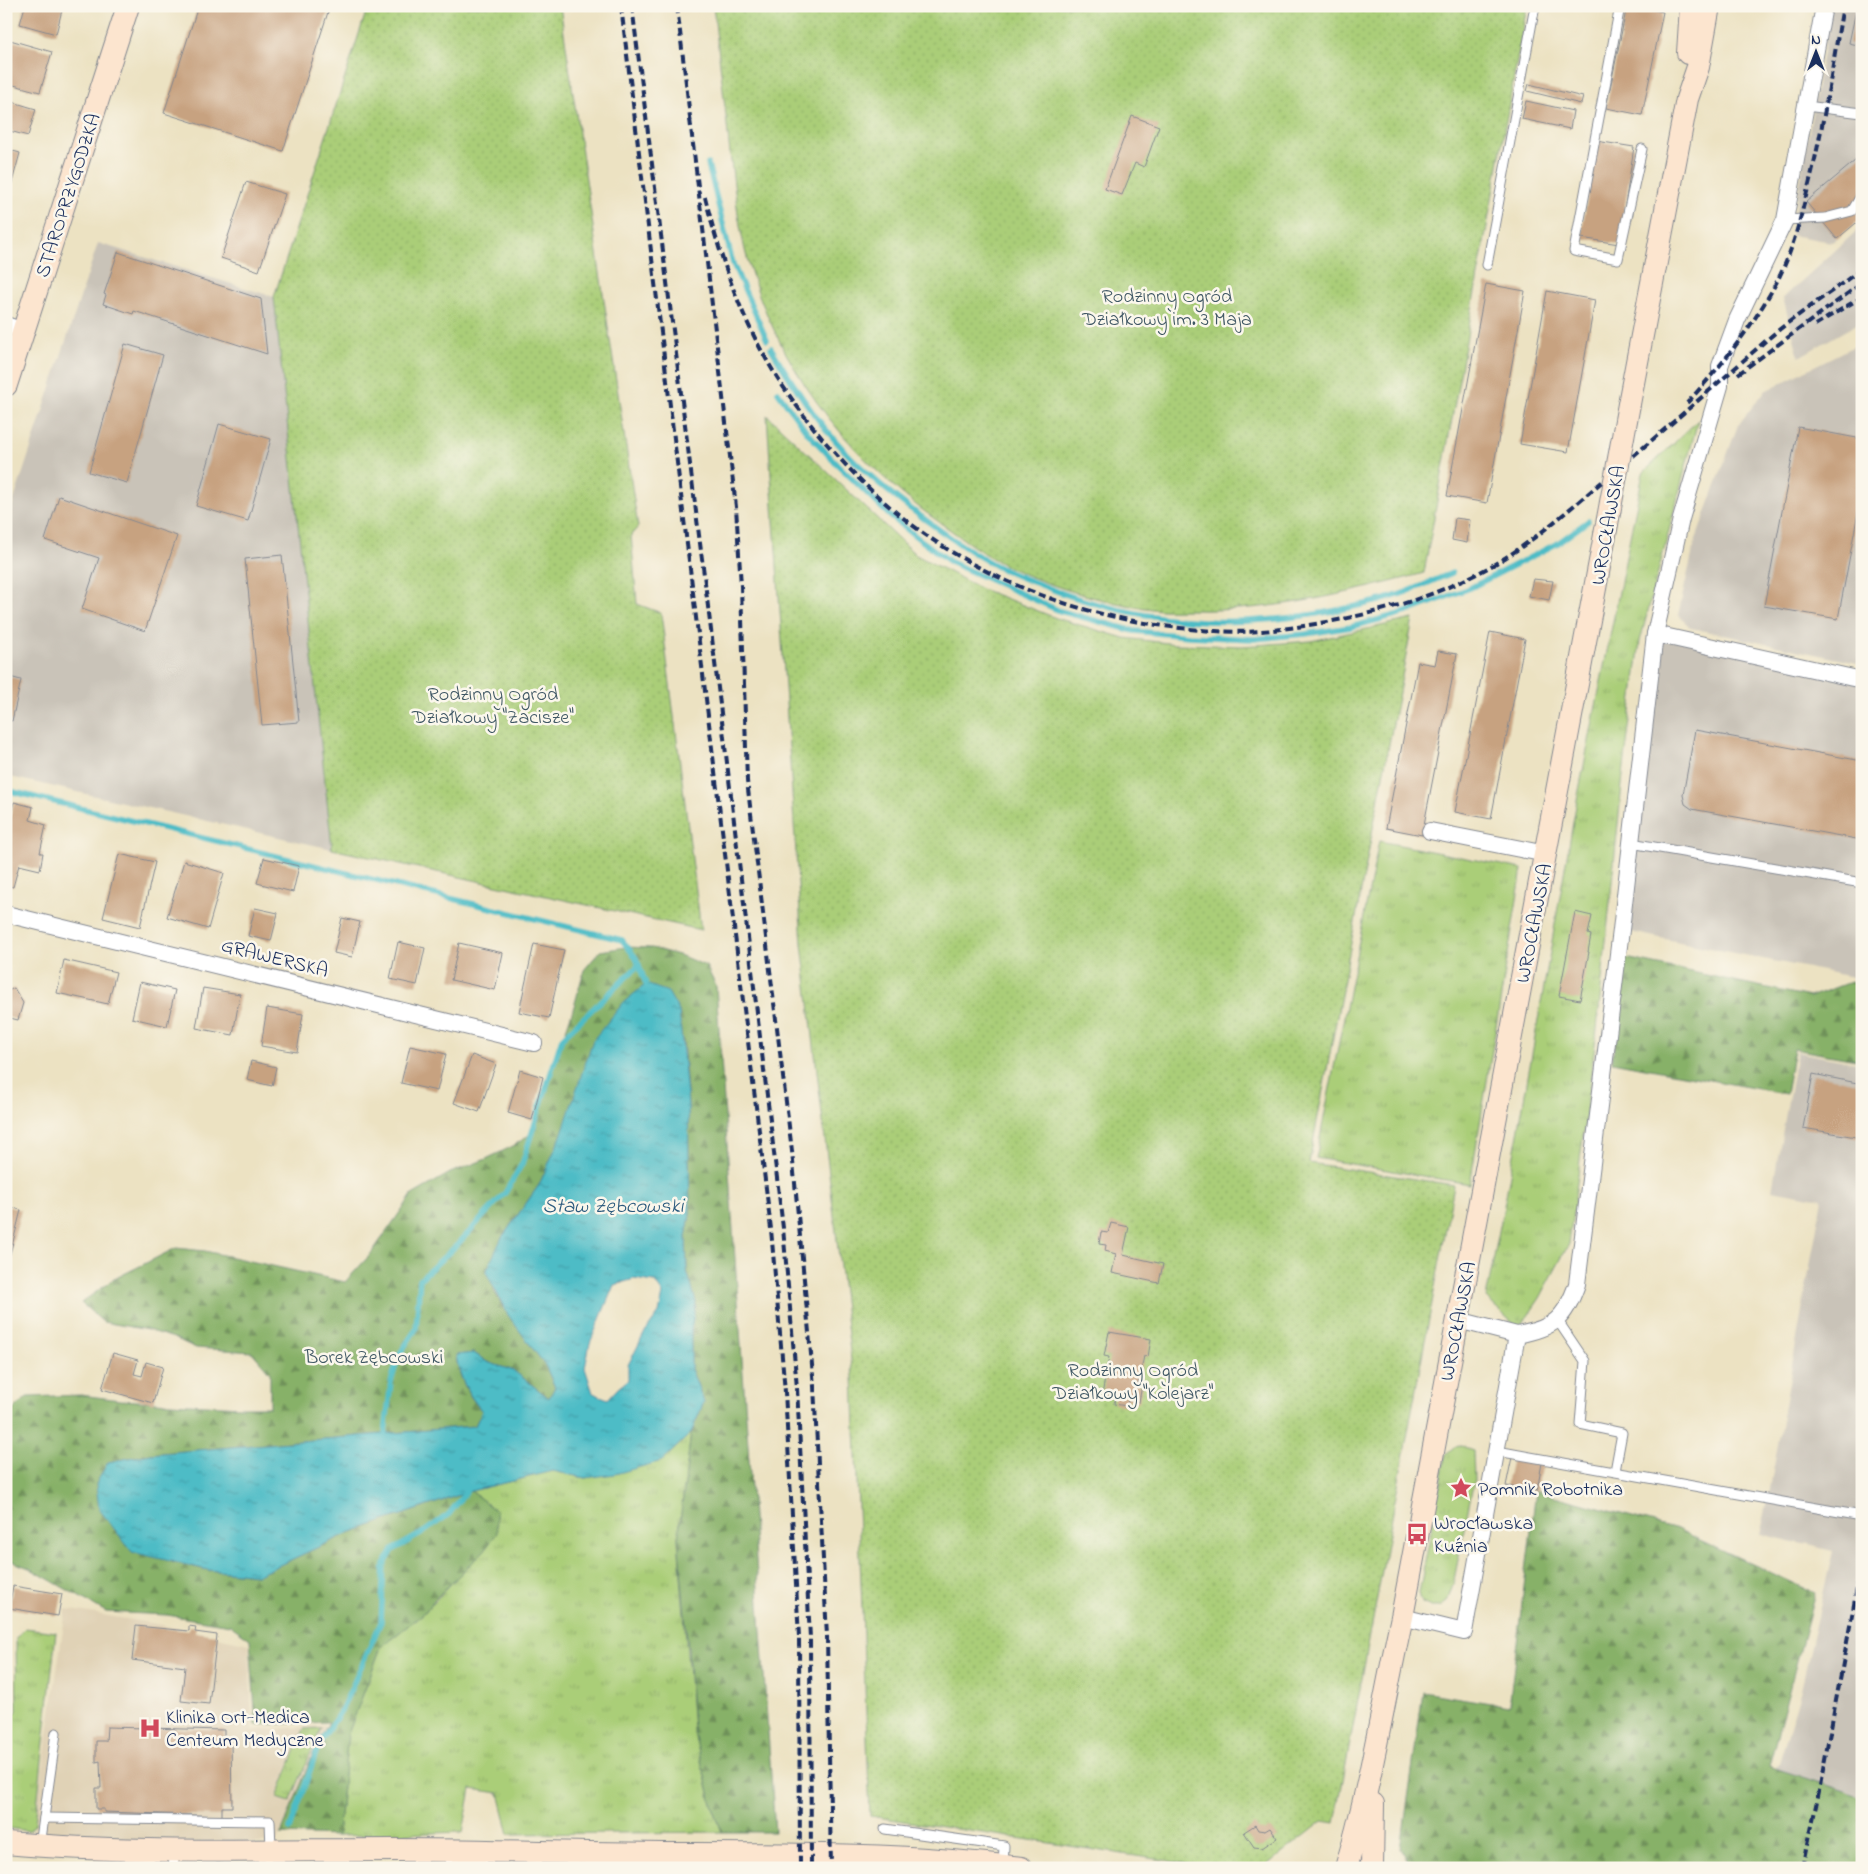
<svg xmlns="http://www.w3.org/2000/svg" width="1868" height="1874" viewBox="0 0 1868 1874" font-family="'Indie Flower',sans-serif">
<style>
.built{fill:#e0d2b6}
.industrial{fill:#c9c3b8}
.grass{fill:url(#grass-tufts);stroke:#627e6b}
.forest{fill:url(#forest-firs);stroke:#517063}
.park{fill:url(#park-dots);stroke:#627e6b}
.water{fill:url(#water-ripples);stroke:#347692;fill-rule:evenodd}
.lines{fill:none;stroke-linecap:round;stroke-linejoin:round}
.stream{stroke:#4ebcc6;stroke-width:5.5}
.building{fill:#c7a280}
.lane-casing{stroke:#848890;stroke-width:11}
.street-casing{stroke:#848890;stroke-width:18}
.secondary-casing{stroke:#848890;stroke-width:24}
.lane{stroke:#fff;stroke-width:9}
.street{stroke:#fff;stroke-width:16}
.secondary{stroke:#fce5cf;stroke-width:22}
.rail{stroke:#1b2f5e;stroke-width:4;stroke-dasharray:8 4;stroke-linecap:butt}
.secondary-bridge-casing{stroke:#848890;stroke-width:24;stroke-linecap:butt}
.secondary-bridge{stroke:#fce5cf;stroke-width:22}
.labels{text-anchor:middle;stroke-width:5;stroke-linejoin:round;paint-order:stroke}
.street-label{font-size:20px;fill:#1b2f5e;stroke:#fbf7ec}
.park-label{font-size:20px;fill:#3f5764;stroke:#fbf7ec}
.poi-label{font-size:20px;fill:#1b2f5e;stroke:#fbf7ec;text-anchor:start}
.water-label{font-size:21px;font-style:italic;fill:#2a597d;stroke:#fbf7ec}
</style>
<defs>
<pattern id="grass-tufts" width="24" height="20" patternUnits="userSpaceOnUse" patternTransform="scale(1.25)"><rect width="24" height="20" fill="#aace78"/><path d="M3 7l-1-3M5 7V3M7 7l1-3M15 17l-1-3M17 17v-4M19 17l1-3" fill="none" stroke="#92b16a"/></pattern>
<pattern id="forest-firs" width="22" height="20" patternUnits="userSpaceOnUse" patternTransform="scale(1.25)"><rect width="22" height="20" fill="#87b168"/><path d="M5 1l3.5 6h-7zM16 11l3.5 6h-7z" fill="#6e9059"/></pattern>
<pattern id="park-dots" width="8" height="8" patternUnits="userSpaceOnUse" patternTransform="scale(1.25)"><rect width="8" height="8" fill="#aace78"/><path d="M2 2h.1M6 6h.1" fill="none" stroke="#92b16a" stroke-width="1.8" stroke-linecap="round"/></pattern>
<pattern id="water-ripples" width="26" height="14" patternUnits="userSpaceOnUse" patternTransform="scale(1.25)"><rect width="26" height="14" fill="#4ebcc6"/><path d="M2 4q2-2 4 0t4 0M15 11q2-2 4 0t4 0" fill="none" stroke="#4099a4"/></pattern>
</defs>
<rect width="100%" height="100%" fill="#fbf7ec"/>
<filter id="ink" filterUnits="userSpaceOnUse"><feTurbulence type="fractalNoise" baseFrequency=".02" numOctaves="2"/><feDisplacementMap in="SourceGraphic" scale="10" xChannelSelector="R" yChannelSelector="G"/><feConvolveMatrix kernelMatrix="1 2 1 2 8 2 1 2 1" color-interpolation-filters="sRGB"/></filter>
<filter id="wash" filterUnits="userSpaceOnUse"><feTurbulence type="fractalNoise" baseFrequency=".0096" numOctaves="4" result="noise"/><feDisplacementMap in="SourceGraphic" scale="20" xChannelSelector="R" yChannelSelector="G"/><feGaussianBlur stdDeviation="1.12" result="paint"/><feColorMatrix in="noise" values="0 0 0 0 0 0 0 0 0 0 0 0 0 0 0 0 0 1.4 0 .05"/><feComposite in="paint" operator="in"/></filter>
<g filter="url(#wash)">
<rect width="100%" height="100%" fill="#ece2c2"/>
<!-- built -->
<polygon class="built" points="66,1609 162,1625 249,1644 252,1730 325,1726 276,1843 32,1843"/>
<!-- industrial -->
<g class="industrial">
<polygon points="1831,6 1862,6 1862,218 1832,242 1791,235"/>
<polygon points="1862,226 1862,321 1799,357 1783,298"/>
<polygon points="98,243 274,297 332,849 6,776 6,524"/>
<polygon points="1862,342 1862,664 1691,628 1678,615 1695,542 1738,425 1765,391"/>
<polygon points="1655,634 1862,680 1862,979 1621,930"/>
<polygon points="1797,1052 1862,1064 1862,1868 1716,1868 1779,1763 1801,1690 1833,1551 1760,1534 1768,1500 1822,1199 1772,1190"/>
</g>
<!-- grass -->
<g class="grass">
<polygon points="1698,420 1640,641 1623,775 1597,1029 1569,1244 1540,1298 1519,1329 1486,1298 1517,1139 1577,800 1643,473"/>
<polygon points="1379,841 1522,869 1470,1184 1316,1158"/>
<polygon points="691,1433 678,1538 693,1729 713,1808 722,1832 509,1834 499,1793 471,1789 463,1832 338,1836 348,1734 381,1647 424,1613 456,1578 496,1511 471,1491 553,1471 585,1478 662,1461"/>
<polygon points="1461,1446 1473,1450 1474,1480 1453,1585 1447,1602 1440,1607 1431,1607 1422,1603 1419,1593 1446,1454 1454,1447"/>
<polygon points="25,1628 56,1632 35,1824 29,1831 7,1828 6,1723 17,1711 16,1638"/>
<polygon points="321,1728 290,1802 277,1798 304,1729"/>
</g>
<!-- forest -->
<g class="forest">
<path d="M626 947 652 948 682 956 706 966 716 986 775 1832H722L713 1808 693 1729 688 1649 678 1538 691 1433 704 1402 691 1369V1330L696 1302 687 1271 686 1237 690 1214 688 1105 683 1040 561 1137 539 1185 501 1239 494 1291 508 1315 545 1365 555 1387 549 1398 514 1371 487 1362 474 1353 456 1355C458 1376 468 1396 482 1411L475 1426 151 1454 108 1462 171 1562 208 1570 257 1575 351 1532 471 1491 496 1511 497 1533 484 1551 435 1599 424 1613 381 1647 348 1734 338 1836 281 1834 316 1746 329 1722 256 1725 250 1639 230 1625 167 1615 106 1612 29 1568 6 1559V1416L27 1397 81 1395 120 1400 240 1407H270V1373L252 1352 196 1348 174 1338 148 1330 103 1322 81 1303 114 1279 176 1248 205 1251 345 1282 370 1255 412 1195 450 1173 486 1159 513 1146 535 1131 551 1074 575 1003 584 970 600 951Z"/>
<polygon points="1626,958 1810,997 1850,982 1862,984 1862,1061 1794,1049 1786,1094 1612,1062"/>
<polygon points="1536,1491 1677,1529 1815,1593 1769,1766 1862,1797 1862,1868 1411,1868 1401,1848 1423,1692 1509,1706"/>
</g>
<!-- park -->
<g class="park">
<polygon points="368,6 560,6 638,527 631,535 637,604 661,613 701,930 332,849 274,297"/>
<path d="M713 6H1527L1424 573C1347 594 1271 612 1191 610 1178 610 1165 611 1152 609 1105 603 1058 589 1015 570 992 560 970 544 949 529 859 468 788 383 753 278 739 237 736 197 730 154 725 105 719 55 713 6Z"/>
<polygon points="767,415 916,555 982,589 1056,618 1124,638 1176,644 1242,646 1311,641 1413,619 1309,1163 1454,1185 1335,1823 1323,1821 1264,1868 1225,1868 1196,1865 870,1816 853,1377 802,944"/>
</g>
<!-- water -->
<path class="water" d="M646 984 668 992 679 1011 688 1105 690 1214 686 1237 687 1271 696 1302 691 1330V1369L704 1402 691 1433 662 1461 615 1474 585 1478 553 1471 471 1491 351 1532 258 1575 208 1570 132 1552 99 1509 96 1484 108 1462 151 1454 475 1426 482 1411C468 1395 459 1377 456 1355L474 1353 487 1362 514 1371 549 1398 555 1387 545 1365 508 1315 486 1272 501 1239 539 1185 561 1136 593 1040 624 1002ZM634 1279 655 1282 663 1294 659 1313 645 1332 628 1365V1380L618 1388 608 1399 593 1393 585 1368 590 1343 614 1285Z"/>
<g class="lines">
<!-- stream -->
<g class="stream">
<polyline points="708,164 733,264 767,340"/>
<path d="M771 348C792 383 814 418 842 448 866 474 894 497 923 518 946 535 970 552 996 566 1008 573 1023 578 1036 583 1150 631 1263 631 1382 600 1406 594 1429 582 1452 573"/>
<polyline points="778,392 806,431 837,464 890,516 918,538 952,563 1060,611 1134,631 1189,636 1254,639 1305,634 1351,627 1407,612 1470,588 1558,543 1588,521"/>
<polyline points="6,790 622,940 636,958 646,984"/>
<polyline points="385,1433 391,1382 399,1355 416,1329 420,1279 457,1245 505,1193 522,1164 562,1038 639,965"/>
<polyline points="290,1829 319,1744 342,1709 381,1622 384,1565 393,1550 424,1532 449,1514 466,1492"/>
</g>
</g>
<g id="blocks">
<!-- building -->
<g class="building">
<polygon points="25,6 63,6 56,34 20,24"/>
<polygon points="198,6 330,6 283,151 164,113"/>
<polygon points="1627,6 1637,6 1663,12 1642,115 1606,108"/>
<polygon points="1857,6 1862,6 1862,46 1849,43"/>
<polygon points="10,40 52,52 40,92 6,83 6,53"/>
<polygon points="1529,84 1583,97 1581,104 1527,91"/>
<polygon points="6,100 36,109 28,136 6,130"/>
<polygon points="1526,101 1573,111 1570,129 1522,119"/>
<polygon points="1132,116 1159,126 1144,167 1135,163 1122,195 1105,189"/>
<polygon points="1596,141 1634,147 1619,244 1581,238"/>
<polygon points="6,149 20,153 11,186 6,185"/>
<polygon points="1862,155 1862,218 1837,239 1806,202"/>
<polygon points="246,182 285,194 259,271 221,258"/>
<polygon points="118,252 261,299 267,354 134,311 133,314 103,304 106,295 104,294"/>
<polygon points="1486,284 1525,291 1487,503 1447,496"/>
<polygon points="1547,291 1595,300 1568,452 1520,444"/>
<polygon points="125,344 163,355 127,483 89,472"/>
<polygon points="219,424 271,439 248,521 196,506"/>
<polygon points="1798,427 1862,439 1862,491 1838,619 1764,606"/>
<polygon points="59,496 177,536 145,631 82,609 99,558 45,540"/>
<polygon points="1455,518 1470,520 1467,543 1452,540"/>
<polygon points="282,555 299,722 262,725 245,559"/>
<polygon points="1533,579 1553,581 1549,600 1529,596"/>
<polygon points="1490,632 1525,639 1491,819 1455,812"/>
<polygon points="1438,651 1457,654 1422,835 1386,828 1418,662 1435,665"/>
<polygon points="6,676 21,680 12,721 6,720"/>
<polygon points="1695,730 1862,761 1862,840 1692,809 1685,804 1683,795"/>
<polygon points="14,802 33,807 30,820 46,825 40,853 43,853 40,870 19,865 13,887 6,885 6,831"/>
<polygon points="119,854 155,862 140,927 103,918"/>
<polygon points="264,858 299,866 293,892 257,883"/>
<polygon points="184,861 224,873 208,929 167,917"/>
<polygon points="255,908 278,913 271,941 248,936"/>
<polygon points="1575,912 1592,916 1588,934 1591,935 1588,952 1589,952 1580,1000 1559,996"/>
<polygon points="342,918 360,922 352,957 334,953"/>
<polygon points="398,942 425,948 417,985 390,979"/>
<polygon points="459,943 503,953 495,990 451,980"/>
<polygon points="534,944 564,950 549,1018 519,1012"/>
<polygon points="64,960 116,972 108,1004 57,993"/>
<polygon points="140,982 175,990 167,1026 132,1018"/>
<polygon points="14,988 23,1003 18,1020 6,1017 6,992"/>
<polygon points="203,988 240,994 233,1035 196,1028"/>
<polygon points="267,1008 303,1014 297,1052 261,1046"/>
<polygon points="410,1046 446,1054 437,1091 401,1083"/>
<polygon points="472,1055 496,1064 479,1112 454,1103"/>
<polygon points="251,1061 276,1067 272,1086 247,1080"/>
<polygon points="520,1070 543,1077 532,1120 508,1113"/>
<polygon points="1813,1074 1862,1084 1862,1138 1803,1128"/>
<polygon points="6,1206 21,1210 9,1258 6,1257"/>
<polygon points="1111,1223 1129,1227 1123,1255 1163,1264 1159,1283 1112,1273 1116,1254 1105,1251 1106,1245 1099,1244 1101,1232 1108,1233"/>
<polygon points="1109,1332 1151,1339 1148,1357 1144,1356 1138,1385 1142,1385 1139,1402 1128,1400 1127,1406 1114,1404 1115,1398 1102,1395 1109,1357 1104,1356"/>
<polygon points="113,1353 138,1360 134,1374 142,1376 146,1362 163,1367 153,1403 102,1389"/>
<polygon points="1512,1457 1542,1463 1537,1491 1506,1486"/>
<polygon points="13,1586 62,1594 58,1616 9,1608"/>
<polygon points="136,1626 189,1631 189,1626 196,1627 195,1632 217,1635 209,1704 181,1701 185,1667 132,1660"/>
<polygon points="107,1727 224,1730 224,1739 231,1739 232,1807 222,1807 222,1816 104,1812 104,1809 96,1809 96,1788 101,1788 100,1761 96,1762 96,1741 106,1741"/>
<polygon points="1255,1825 1258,1830 1265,1831 1270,1828 1277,1838 1262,1848 1254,1847 1244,1832"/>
</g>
</g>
</g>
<g filter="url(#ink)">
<use href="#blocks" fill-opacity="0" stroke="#848890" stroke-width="1"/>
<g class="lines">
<!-- lane casing -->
<g class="lane-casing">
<g id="lane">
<polyline points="1620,6 1574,251 1618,259 1642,149"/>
<polyline points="1806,106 1862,113"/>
<polyline points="1785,220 1825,218 1852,211 1862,194"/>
<polyline points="1487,265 1535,6"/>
<polyline points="1631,843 1862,883"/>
<polyline points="1558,1321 1585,1361 1580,1424 1622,1433 1615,1471"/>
<polyline points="1497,1451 1862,1516"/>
<polyline points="44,1818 270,1821 271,1850"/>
<polyline points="885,1829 1004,1846 1003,1865"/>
<polyline points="40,1846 56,1733"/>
<polyline points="173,1868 175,1850"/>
</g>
</g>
<!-- street casing -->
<g class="street-casing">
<g id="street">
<polyline points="6,325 24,331"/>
<polyline points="1655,634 1862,680"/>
<polyline points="1430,831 1546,854"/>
<polyline points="6,914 534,1043"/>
<path d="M1517 1335C1554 1328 1565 1319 1577 1284L1621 930 1655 634 1681 519 1720 386V366L1737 320 1785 220 1824 6"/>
<polyline points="1402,1617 1464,1632 1517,1335 1458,1320"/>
<polyline points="454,1850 454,1868"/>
<polyline points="479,1850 479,1868"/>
</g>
</g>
<!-- secondary casing -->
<g class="secondary-casing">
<g id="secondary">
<polyline points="1688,53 1691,6"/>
<polyline points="6,385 128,6"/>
<polyline points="1629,404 1687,99 1698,67 1709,6"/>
<path d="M6 1843C135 1854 265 1850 394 1850 492 1850 591 1854 690 1854 801 1854 911 1854 1021 1868"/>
<path d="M1346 1868C1371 1786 1383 1701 1402 1617L1605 535"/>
<polyline points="1372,1868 1373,1804"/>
</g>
</g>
<!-- lane -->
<use href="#lane" class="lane"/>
<!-- street -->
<use href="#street" class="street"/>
<!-- secondary -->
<use href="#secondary" class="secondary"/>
<!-- rail -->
<g class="rail">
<polyline points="621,6 771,1229 785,1392 799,1637 800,1868"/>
<polyline points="632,6 712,638 783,1228 797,1388 810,1638 811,1868"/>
<polyline points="677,6 691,126"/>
<polyline points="690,119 736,507 741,586 747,781 792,1151 814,1386 827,1636 831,1868"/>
<path d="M705 197C722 266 747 336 789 395 828 451 879 504 936 542 1009 590 1093 618 1180 628 1207 631 1235 633 1262 631 1289 629 1316 624 1343 619 1392 609 1439 594 1484 570 1526 548 1560 517 1597 486 1653 440 1707 393 1761 345 1792 317 1829 295 1862 268"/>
<polyline points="1815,325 1862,297"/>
<polyline points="1738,374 1862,283"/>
<path d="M1687 403C1720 367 1751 329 1775 285 1791 256 1799 224 1807 192 1823 131 1832 68 1843 6"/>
<polyline points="1803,1868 1819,1791 1862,1562"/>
</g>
<!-- secondary-bridge casing -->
<g class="secondary-bridge-casing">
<polyline id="secondary-bridge" points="1605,535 1629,404"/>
</g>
<!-- secondary-bridge -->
<use href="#secondary-bridge" class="secondary-bridge"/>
</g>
</g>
<!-- icons -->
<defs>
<g id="sight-bare" transform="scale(1.725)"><path d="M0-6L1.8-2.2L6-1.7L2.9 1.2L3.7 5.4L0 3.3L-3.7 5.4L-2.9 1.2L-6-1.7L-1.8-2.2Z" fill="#d1495b" stroke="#fbf7ec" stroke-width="2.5" paint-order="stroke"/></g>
<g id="bus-bare" transform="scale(1.725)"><path d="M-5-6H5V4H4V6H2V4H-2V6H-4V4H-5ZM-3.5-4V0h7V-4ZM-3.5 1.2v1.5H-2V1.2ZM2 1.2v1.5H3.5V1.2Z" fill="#d1495b" stroke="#fbf7ec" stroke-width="2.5" paint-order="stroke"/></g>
<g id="hospital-bare" transform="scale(1.725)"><path d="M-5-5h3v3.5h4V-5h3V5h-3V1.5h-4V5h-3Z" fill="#d1495b" stroke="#fbf7ec" stroke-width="2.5" paint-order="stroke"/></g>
</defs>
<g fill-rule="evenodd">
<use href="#sight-bare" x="1461" y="1488"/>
<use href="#bus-bare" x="1417" y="1534"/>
<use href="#hospital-bare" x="150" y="1728"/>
</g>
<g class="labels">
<!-- street labels -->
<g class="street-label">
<text transform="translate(67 195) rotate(-72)" y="7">STAROPRZYGODZKA</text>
<text transform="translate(1607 525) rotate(-80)" y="7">WROCŁAWSKA</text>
<text transform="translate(1533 923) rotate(-79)" y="7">WROCŁAWSKA</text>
<text transform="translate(275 957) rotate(14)" y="7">GRAWERSKA</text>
<text transform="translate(1457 1321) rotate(-79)" y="7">WROCŁAWSKA</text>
</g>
<!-- park labels -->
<g class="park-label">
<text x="1167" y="302">Rodzinny Ogród<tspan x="1167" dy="23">Działkowy im. 3 Maja</tspan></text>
<text x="493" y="700">Rodzinny Ogród<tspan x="493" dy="23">Działkowy "Zacisze"</tspan></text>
<text x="374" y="1363">Borek Zębcowski</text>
<text x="1133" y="1376">Rodzinny Ogród<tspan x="1133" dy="23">Działkowy "Kolejarz"</tspan></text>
</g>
<!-- poi labels -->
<g class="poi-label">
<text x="1478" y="1495">Pomnik Robotnika</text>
<text x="1434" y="1529">Wrocławska<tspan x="1434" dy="23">Kuźnia</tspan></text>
<text x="166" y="1723">Klinika Ort-Medica<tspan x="166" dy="23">Centeum Medyczne</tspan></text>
</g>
<!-- water labels -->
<g class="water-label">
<text x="613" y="1212">Staw Zębcowski</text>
</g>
</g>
<!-- margin -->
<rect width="1868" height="1874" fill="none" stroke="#fbf7ec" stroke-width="25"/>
<!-- north arrow -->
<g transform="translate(1816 52)" stroke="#fbf7ec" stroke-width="4" paint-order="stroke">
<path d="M0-4L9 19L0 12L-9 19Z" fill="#1b2f5e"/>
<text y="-8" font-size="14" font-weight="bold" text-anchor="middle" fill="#1b2f5e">N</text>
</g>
</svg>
